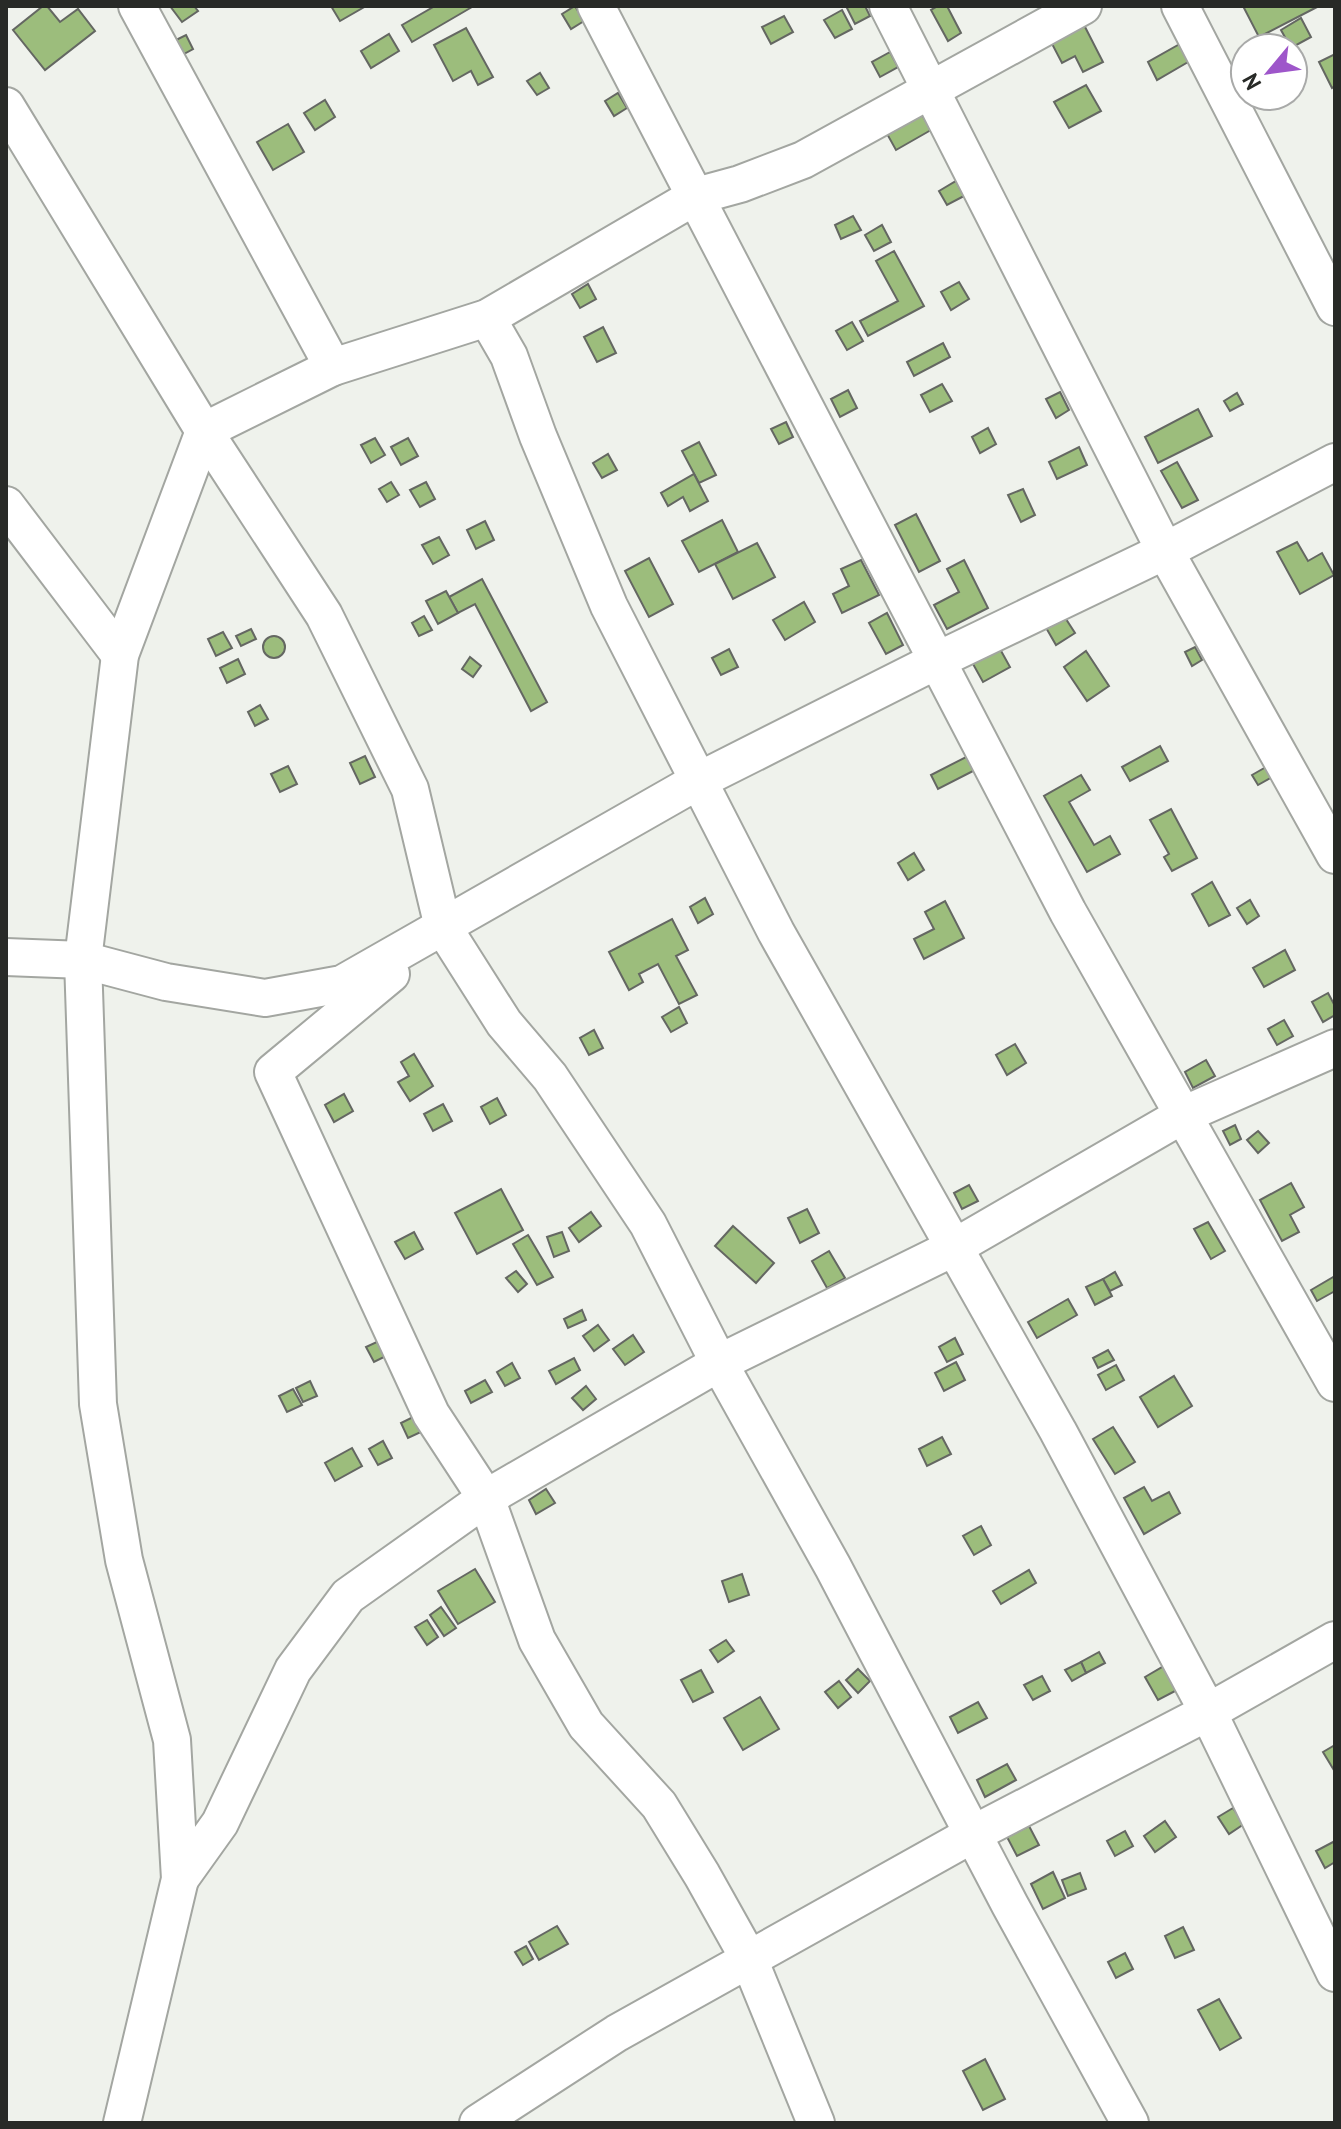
<svg xmlns="http://www.w3.org/2000/svg" width="1341" height="2129" viewBox="0 0 1341 2129" font-family="'PT Sans',sans-serif">
<style>
.building{fill:#9cbd7c;stroke:#646762;stroke-width:2}
.lines{fill:none;stroke-linecap:round;stroke-linejoin:round}
.minor-casing{stroke:#a3a6a1;stroke-width:40}
.minor{stroke:#fff;stroke-width:36}
</style>
<rect width="100%" height="100%" fill="#eff2ec"/>
<!-- building -->
<g class="building">
<polygon points="43,6 47,6 60,22 78,9 95,31 45,70 13,30"/>
<polygon points="170,6 194,6 198,11 182,22"/>
<polygon points="331,6 366,6 340,21"/>
<polygon points="435,6 472,7 412,42 402,25"/>
<polygon points="575,6 584,21 571,29 562,14"/>
<polygon points="846,6 865,6 870,16 855,24"/>
<polygon points="938,6 947,6 961,33 948,41 931,10"/>
<polygon points="1243,6 1319,6 1259,37"/>
<polygon points="842,10 852,29 835,38 824,20"/>
<polygon points="784,16 793,32 771,44 762,27"/>
<polygon points="1301,18 1311,37 1291,48 1281,30"/>
<polygon points="1083,23 1103,62 1083,72 1075,56 1062,63 1050,40"/>
<polygon points="466,28 493,77 478,85 471,71 453,81 434,45"/>
<polygon points="389,34 399,51 371,68 361,51"/>
<polygon points="186,35 193,49 184,54 176,40"/>
<polygon points="1185,41 1195,58 1157,80 1148,62"/>
<polygon points="890,52 898,67 880,77 872,62"/>
<polygon points="1335,54 1335,86 1332,88 1319,62"/>
<polygon points="540,73 549,88 537,95 527,81"/>
<polygon points="1086,85 1101,111 1069,128 1054,102"/>
<polygon points="618,93 627,108 614,116 605,101"/>
<polygon points="325,100 335,117 315,130 304,113"/>
<polygon points="921,113 931,130 896,150 886,132"/>
<polygon points="288,124 304,152 273,170 257,142"/>
<polygon points="956,181 964,196 947,205 939,191"/>
<polygon points="853,216 861,230 841,239 835,225"/>
<polygon points="882,225 891,242 874,251 865,235"/>
<polygon points="894,251 924,306 868,336 860,321 898,301 876,261"/>
<polygon points="959,282 969,299 951,310 941,292"/>
<polygon points="588,284 596,299 580,308 572,294"/>
<polygon points="852,322 863,341 847,350 836,331"/>
<polygon points="603,327 616,353 597,362 584,337"/>
<polygon points="943,343 950,357 914,376 907,362"/>
<polygon points="942,384 952,401 930,412 921,395"/>
<polygon points="848,390 857,408 840,417 831,399"/>
<polygon points="1060,392 1069,410 1056,418 1046,399"/>
<polygon points="1237,393 1243,404 1230,411 1224,401"/>
<polygon points="1198,409 1212,436 1158,463 1145,437"/>
<polygon points="786,422 793,437 779,444 771,429"/>
<polygon points="988,428 996,444 980,453 972,437"/>
<polygon points="375,438 385,455 371,463 361,445"/>
<polygon points="408,438 418,456 401,465 391,447"/>
<polygon points="699,442 716,475 699,483 682,451"/>
<polygon points="1079,447 1087,465 1057,479 1049,462"/>
<polygon points="608,454 617,470 602,478 593,463"/>
<polygon points="1177,462 1198,500 1182,508 1161,471"/>
<polygon points="694,474 708,501 690,511 683,497 668,506 661,493"/>
<polygon points="391,482 399,495 387,502 379,489"/>
<polygon points="426,482 435,499 420,507 410,490"/>
<polygon points="1023,489 1035,515 1021,522 1008,495"/>
<polygon points="916,514 940,561 919,572 895,525"/>
<polygon points="722,520 738,552 699,572 682,541"/>
<polygon points="485,521 494,540 476,549 467,530"/>
<polygon points="439,537 449,555 433,564 422,545"/>
<polygon points="1297,542 1308,561 1322,553 1334,575 1300,594 1277,552"/>
<polygon points="757,543 775,577 733,599 715,564"/>
<polygon points="649,558 673,604 649,617 625,571"/>
<polygon points="861,560 879,595 842,613 833,594 849,586 841,569"/>
<polygon points="964,560 988,608 947,629 934,605 959,592 947,569"/>
<polygon points="482,579 547,702 531,711 475,604 458,613 449,597"/>
<polygon points="446,591 458,613 438,624 426,601"/>
<polygon points="804,602 815,622 785,640 773,620"/>
<polygon points="887,613 903,645 886,654 869,623"/>
<polygon points="424,616 432,630 419,636 412,623"/>
<polygon points="1064,616 1075,633 1056,645 1045,626"/>
<polygon points="251,629 256,639 241,646 236,636"/>
<polygon points="223,632 232,648 216,656 208,639"/>
<circle cx="274" cy="647" r="11"/>
<polygon points="1195,647 1202,660 1192,666 1185,652"/>
<polygon points="729,649 738,667 721,675 712,658"/>
<polygon points="1000,649 1010,667 983,682 973,664"/>
<polygon points="1086,651 1109,686 1087,701 1064,667"/>
<polygon points="470,657 481,666 473,677 462,669"/>
<polygon points="238,659 245,674 227,683 220,668"/>
<polygon points="260,705 268,719 255,726 248,712"/>
<polygon points="1160,746 1168,761 1130,781 1122,767"/>
<polygon points="365,756 375,777 360,784 350,763"/>
<polygon points="968,756 975,770 938,789 931,775"/>
<polygon points="288,766 297,784 280,792 271,774"/>
<polygon points="1266,767 1272,777 1258,785 1252,775"/>
<polygon points="1081,775 1090,790 1069,802 1094,845 1110,836 1120,854 1087,872 1044,796"/>
<polygon points="1171,809 1197,858 1172,871 1164,857 1169,854 1150,820"/>
<polygon points="914,853 924,870 908,880 898,863"/>
<polygon points="1212,882 1230,915 1209,926 1192,894"/>
<polygon points="705,898 713,914 698,923 690,907"/>
<polygon points="1250,900 1259,916 1247,924 1237,908"/>
<polygon points="945,901 964,938 924,959 914,939 934,929 925,912"/>
<polygon points="672,919 688,950 676,956 697,995 679,1004 658,964 639,974 643,982 629,990 609,952"/>
<polygon points="1285,950 1295,970 1264,987 1253,968"/>
<polygon points="1328,993 1335,1006 1335,1015 1323,1022 1312,1002"/>
<polygon points="679,1007 687,1023 671,1032 662,1017"/>
<polygon points="1284,1020 1293,1036 1277,1045 1268,1029"/>
<polygon points="594,1030 603,1048 589,1055 580,1038"/>
<polygon points="1015,1044 1026,1063 1007,1075 996,1055"/>
<polygon points="414,1054 433,1086 410,1101 398,1082 409,1076 401,1062"/>
<polygon points="1206,1060 1215,1076 1193,1088 1185,1072"/>
<polygon points="344,1094 353,1111 334,1122 325,1105"/>
<polygon points="497,1098 506,1115 490,1124 481,1107"/>
<polygon points="443,1104 452,1121 433,1131 424,1114"/>
<polygon points="1235,1125 1241,1139 1230,1145 1223,1131"/>
<polygon points="1258,1131 1269,1143 1258,1153 1247,1140"/>
<polygon points="1291,1183 1304,1207 1290,1215 1299,1232 1282,1241 1260,1200"/>
<polygon points="969,1185 978,1201 962,1209 954,1193"/>
<polygon points="501,1189 523,1230 477,1254 455,1213"/>
<polygon points="807,1209 819,1233 800,1243 788,1218"/>
<polygon points="591,1212 601,1226 579,1242 569,1228"/>
<polygon points="1208,1222 1225,1251 1211,1259 1194,1229"/>
<polygon points="733,1226 774,1263 756,1283 715,1246"/>
<polygon points="414,1232 423,1249 405,1259 395,1242"/>
<polygon points="562,1232 569,1251 554,1257 547,1237"/>
<polygon points="528,1235 553,1277 537,1285 513,1244"/>
<polygon points="829,1251 845,1278 827,1288 812,1261"/>
<polygon points="516,1271 527,1284 518,1292 506,1278"/>
<polygon points="1115,1272 1122,1285 1110,1291 1103,1279"/>
<polygon points="1335,1276 1335,1291 1317,1301 1311,1290"/>
<polygon points="1103,1279 1112,1296 1095,1305 1086,1287"/>
<polygon points="1068,1299 1077,1315 1037,1338 1028,1322"/>
<polygon points="582,1310 586,1320 568,1328 564,1319"/>
<polygon points="598,1325 609,1340 594,1351 583,1336"/>
<polygon points="633,1335 644,1352 625,1365 613,1349"/>
<polygon points="955,1338 963,1354 947,1362 939,1347"/>
<polygon points="381,1340 388,1355 374,1362 366,1347"/>
<polygon points="1108,1350 1114,1360 1098,1368 1093,1358"/>
<polygon points="574,1358 580,1370 556,1384 549,1371"/>
<polygon points="956,1362 965,1380 944,1391 935,1373"/>
<polygon points="512,1363 520,1378 505,1386 497,1372"/>
<polygon points="1116,1365 1124,1380 1106,1390 1098,1375"/>
<polygon points="1174,1376 1192,1406 1158,1427 1140,1397"/>
<polygon points="485,1380 492,1392 471,1403 465,1391"/>
<polygon points="310,1381 317,1396 303,1402 296,1388"/>
<polygon points="586,1386 596,1399 583,1410 572,1398"/>
<polygon points="293,1389 302,1405 287,1412 279,1396"/>
<polygon points="415,1416 423,1431 408,1438 401,1423"/>
<polygon points="1113,1427 1135,1462 1115,1474 1093,1439"/>
<polygon points="942,1437 951,1454 927,1466 919,1449"/>
<polygon points="383,1441 392,1458 378,1465 369,1449"/>
<polygon points="352,1448 362,1466 335,1481 325,1463"/>
<polygon points="1144,1487 1152,1501 1169,1492 1180,1513 1144,1534 1124,1498"/>
<polygon points="546,1489 555,1503 536,1514 529,1500"/>
<polygon points="981,1526 991,1545 974,1555 963,1536"/>
<polygon points="475,1569 495,1602 458,1624 438,1591"/>
<polygon points="1029,1570 1036,1583 1001,1604 993,1591"/>
<polygon points="742,1574 749,1595 729,1602 722,1581"/>
<polygon points="441,1607 456,1628 444,1636 430,1615"/>
<polygon points="427,1620 438,1637 427,1645 415,1627"/>
<polygon points="726,1640 734,1651 718,1662 710,1650"/>
<polygon points="1099,1652 1105,1663 1086,1673 1081,1662"/>
<polygon points="1081,1662 1086,1673 1072,1681 1065,1670"/>
<polygon points="1164,1666 1177,1690 1158,1700 1145,1677"/>
<polygon points="858,1669 870,1681 858,1693 846,1680"/>
<polygon points="701,1670 713,1692 693,1702 681,1680"/>
<polygon points="1042,1676 1050,1691 1033,1700 1024,1685"/>
<polygon points="839,1681 851,1697 838,1708 825,1692"/>
<polygon points="760,1697 779,1729 743,1750 724,1718"/>
<polygon points="978,1702 987,1718 958,1733 950,1717"/>
<polygon points="1335,1745 1335,1772 1323,1752"/>
<polygon points="1007,1764 1016,1780 985,1797 977,1780"/>
<polygon points="1233,1808 1244,1824 1229,1834 1218,1817"/>
<polygon points="1165,1821 1176,1837 1155,1852 1144,1836"/>
<polygon points="1029,1826 1039,1845 1017,1856 1007,1837"/>
<polygon points="1125,1831 1133,1846 1115,1856 1107,1841"/>
<polygon points="1335,1841 1335,1862 1325,1868 1316,1851"/>
<polygon points="1053,1872 1065,1898 1043,1909 1031,1884"/>
<polygon points="1080,1873 1086,1889 1068,1896 1062,1880"/>
<polygon points="557,1926 568,1944 539,1960 529,1942"/>
<polygon points="1183,1927 1194,1950 1175,1958 1165,1936"/>
<polygon points="526,1946 533,1959 523,1965 515,1952"/>
<polygon points="1125,1953 1133,1969 1116,1978 1108,1962"/>
<polygon points="1219,1999 1241,2038 1220,2050 1198,2010"/>
<polygon points="985,2059 1005,2099 983,2110 963,2071"/>
</g>
<g class="lines">
<!-- minor casing -->
<g class="minor-casing">
<g id="minor">
<polyline points="596,6 1068,912 1335,1383"/>
<polyline points="888,6 1165,551 1335,855"/>
<polyline points="1180,6 1335,307"/>
<polyline points="6,106 204,431 324,615 410,789 443,927 504,1023 550,1077 648,1224 719,1363 833,1567 1010,1905 1130,2123"/>
<polyline points="487,318 509,356 538,436 609,606 776,932 1058,1431 1208,1712 1335,1973"/>
<polyline points="333,367 487,318 696,196 740,184 803,160 1083,6"/>
<polyline points="6,505 120,655"/>
<polyline points="6,957 83,960 166,982 265,998 342,984 698,781 938,660 1165,551 1335,462"/>
<polyline points="391,974 273,1072 431,1414 486,1498 537,1640 586,1725 659,1805 702,1875 749,1959 816,2123"/>
<polyline points="180,1879 220,1823 293,1670 348,1596 486,1498 719,1363 953,1248 1183,1115 1335,1048"/>
<polyline points="122,2123 180,1879 172,1740 124,1560 98,1404 83,960 120,655 204,431 333,367 137,6"/>
<polyline points="478,2123 617,2033 973,1834 1208,1712 1335,1640"/>
</g>
</g>
<!-- minor -->
<use href="#minor" class="minor"/>
</g>
<!-- border -->
<rect width="1341" height="2129" fill="none" stroke="#282a27" stroke-width="16"/>
<!-- north arrow -->
<g transform="translate(1269 72) rotate(241)"><circle r="38" fill="#ffffff" stroke="#a9aaa9" stroke-width="2"/>
<path d="M0-6L14 30L0 20L-14 30Z" fill="#9e56ca"/>
<text y="-12" font-size="22" font-weight="bold" text-anchor="middle" fill="#282a27">N</text>
</g>
</svg>
